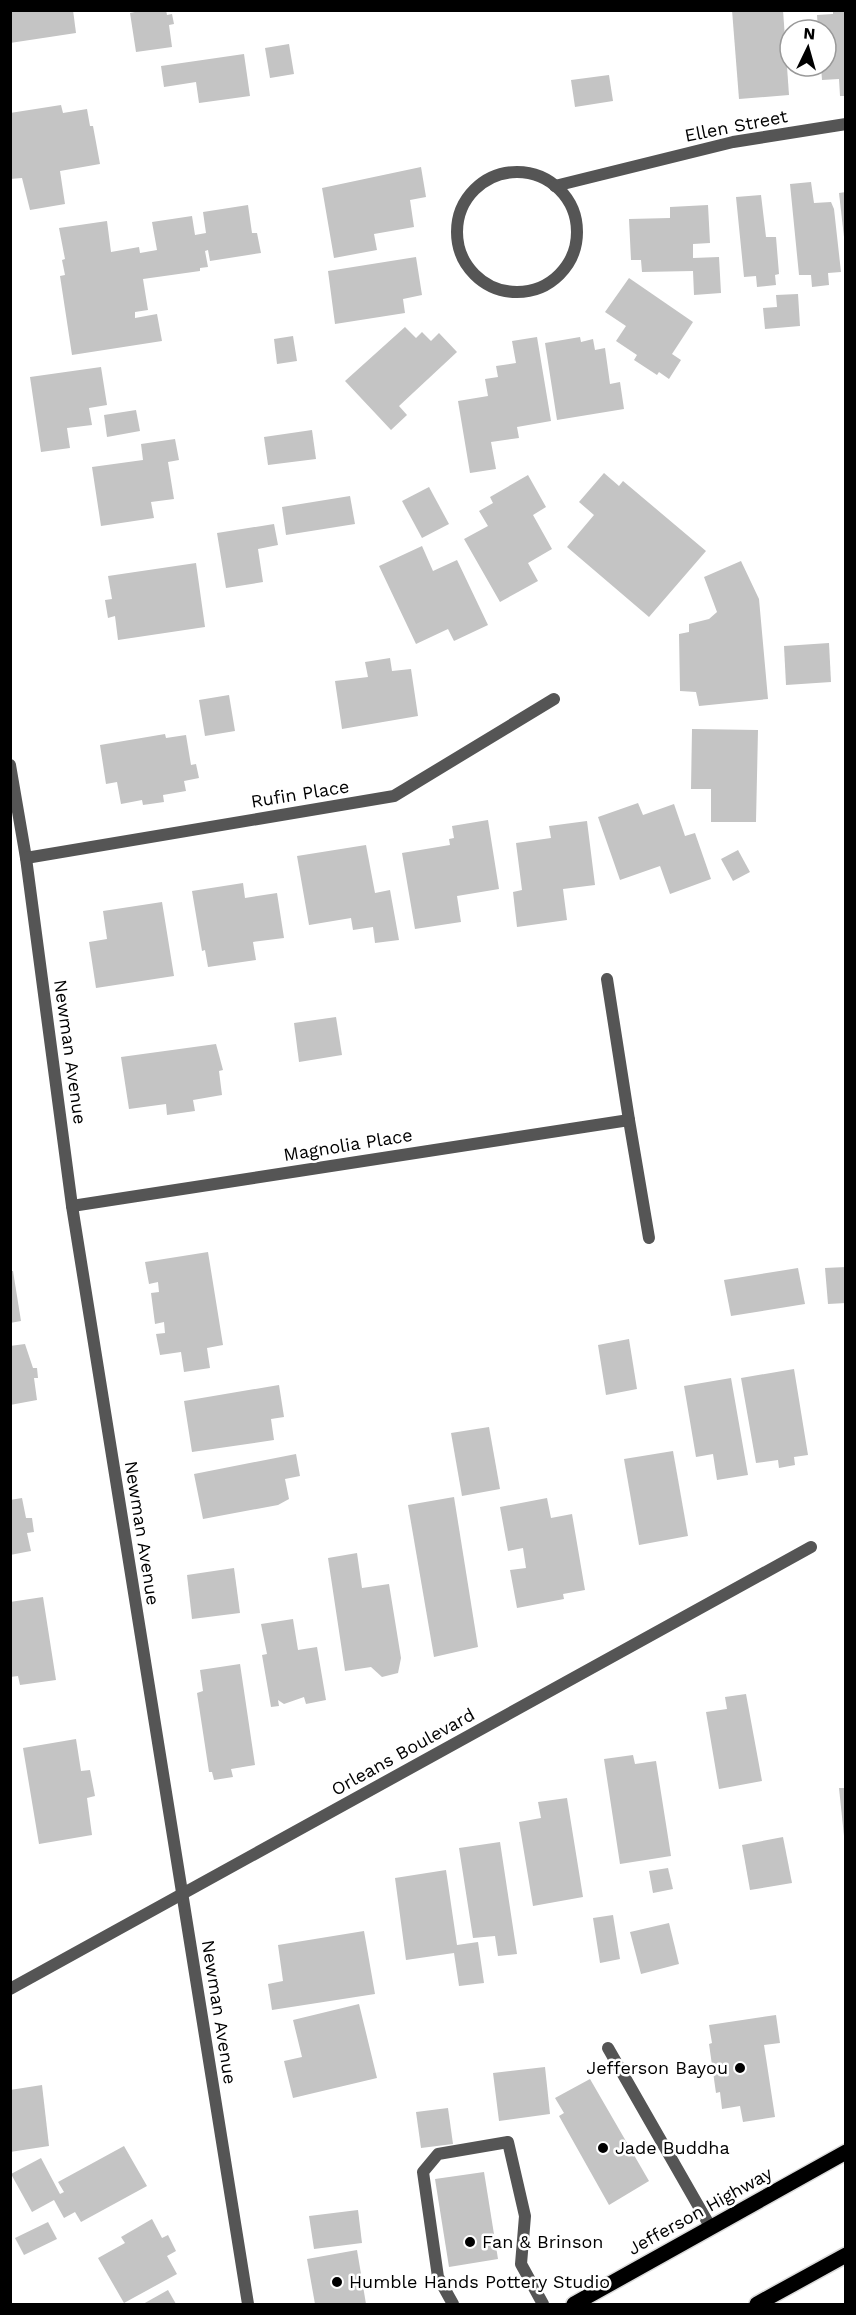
<svg xmlns="http://www.w3.org/2000/svg" width="856" height="2315" viewBox="0 0 856 2315" font-family="'Work Sans',sans-serif">
<style>
.building{fill:#c4c4c4}
.lines{fill:none;stroke-linecap:round;stroke-linejoin:round}
.primary-casing{stroke:#dbdbdb;stroke-width:18}
.service{stroke:#555;stroke-width:12}
.minor{stroke:#555;stroke-width:12}
.primary{stroke:#000;stroke-width:15}
.poi-dot{fill:#000;stroke:#fff;stroke-width:2}
.labels{text-anchor:middle;stroke-width:5;stroke-linejoin:round;paint-order:stroke}
.street-label{font-size:18px;fill:#000;stroke:#fff}
.poi-label{font-size:18px;fill:#000;stroke:#fff;text-anchor:start}
</style>
<rect width="100%" height="100%" fill="#fff"/>
<!-- building -->
<g class="building">
<polygon points="10,10 73,10 76,33 10,43"/>
<polygon points="145,10 166,10 167,15 172,14 174,24 169,25 172,47 136,52 130,13"/>
<polygon points="732,10 783,10 789,95 739,99"/>
<polygon points="833,10 846,10 846,96 840,96 839,79 822,80 821,66 826,66 826,30 818,30 817,15 833,14"/>
<polygon points="289,44 294,74 270,78 265,48"/>
<polygon points="244,54 250,96 199,103 196,82 164,87 161,66"/>
<polygon points="609,75 613,101 575,107 571,80"/>
<polygon points="61,105 63,113 87,109 90,126 93,126 100,164 60,171 65,204 30,210 22,178 10,179 10,113"/>
<polygon points="421,167 426,197 410,200 414,227 374,234 377,250 334,258 322,188"/>
<polygon points="811,182 814,203 831,202 834,209 841,272 828,273 829,285 812,287 811,275 799,275 790,184"/>
<polygon points="846,192 846,237 844,237 839,193"/>
<polygon points="761,195 766,237 776,237 779,274 775,275 776,285 757,287 756,276 744,277 736,197"/>
<polygon points="248,205 252,233 257,233 261,253 210,261 208,250 205,251 208,267 200,268 200,271 143,279 148,310 135,312 135,318 157,314 162,341 72,355 60,276 65,275 62,260 65,259 59,228 107,221 111,252 139,247 140,253 157,250 152,222 192,216 195,235 206,233 203,212"/>
<polygon points="708,205 710,243 693,244 693,258 719,257 721,293 694,295 693,271 642,272 641,260 631,260 629,219 670,218 670,207"/>
<polygon points="416,257 422,295 403,299 405,313 335,324 328,271"/>
<polygon points="629,278 693,322 672,354 681,360 669,379 659,372 657,375 634,360 637,355 616,341 626,326 605,312"/>
<polygon points="798,294 800,326 765,329 763,308 777,307 776,295"/>
<polygon points="405,327 416,338 422,332 431,341 439,333 457,352 399,406 407,415 391,430 345,381"/>
<polygon points="293,336 297,361 277,364 274,339"/>
<polygon points="537,337 551,421 517,427 519,438 491,442 496,469 470,473 458,401 488,396 485,379 498,377 496,366 516,363 512,341"/>
<polygon points="580,337 581,342 593,339 595,350 605,348 610,384 620,382 624,409 557,420 545,343"/>
<polygon points="101,367 107,405 89,408 92,425 67,428 70,448 41,452 30,377"/>
<polygon points="136,410 140,431 107,437 104,415"/>
<polygon points="312,430 316,459 268,465 264,437"/>
<polygon points="175,439 179,460 168,462 174,499 151,502 154,518 101,526 92,467 143,460 141,444"/>
<polygon points="604,473 619,486 623,481 706,551 649,617 567,547 594,515 579,502"/>
<polygon points="528,475 546,507 533,515 552,549 528,563 538,581 500,602 464,539 488,526 479,511 493,503 490,497"/>
<polygon points="429,487 449,524 422,538 402,501"/>
<polygon points="350,496 355,524 286,535 282,507"/>
<polygon points="274,524 278,545 258,549 263,582 226,588 217,533"/>
<polygon points="422,546 433,571 457,560 488,625 454,641 448,629 416,644 379,566"/>
<polygon points="741,561 759,599 768,699 699,706 696,692 680,691 679,634 689,632 689,624 709,619 717,612 704,577"/>
<polygon points="196,563 205,627 118,640 115,616 108,618 105,600 112,599 108,576"/>
<polygon points="829,643 831,682 786,685 784,646"/>
<polygon points="390,658 392,671 411,669 418,716 342,729 335,681 368,677 365,662"/>
<polygon points="229,695 235,731 205,736 199,700"/>
<polygon points="692,729 758,730 756,822 711,822 711,789 691,789"/>
<polygon points="165,734 166,738 186,735 191,765 196,764 199,778 184,781 186,791 163,795 164,802 143,805 142,800 121,804 117,782 106,784 100,745"/>
<polygon points="638,803 643,815 674,804 685,836 695,833 711,879 670,894 660,866 620,880 598,817"/>
<polygon points="488,820 499,889 457,896 461,922 415,929 402,853 450,845 449,839 454,838 452,826"/>
<polygon points="587,821 595,885 563,889 567,920 517,927 513,892 522,890 516,843 551,838 549,826"/>
<polygon points="366,845 375,893 390,890 399,940 375,943 373,927 353,930 351,918 309,925 297,856"/>
<polygon points="738,850 750,872 733,881 721,859"/>
<polygon points="243,883 245,898 277,893 284,938 253,942 256,960 208,967 205,950 202,951 192,891"/>
<polygon points="162,902 174,976 96,988 89,942 107,939 103,911"/>
<polygon points="336,1017 342,1055 299,1062 294,1023"/>
<polygon points="216,1044 223,1070 219,1071 222,1095 193,1100 195,1111 167,1115 166,1104 129,1109 121,1057"/>
<polygon points="208,1252 223,1345 207,1348 210,1368 184,1372 181,1352 160,1355 156,1334 165,1333 164,1322 155,1324 151,1293 159,1292 158,1282 149,1284 145,1262"/>
<polygon points="846,1267 846,1303 828,1304 825,1268"/>
<polygon points="798,1268 805,1304 731,1316 724,1280"/>
<polygon points="10,1271 13,1271 21,1321 10,1323"/>
<polygon points="629,1339 637,1389 606,1395 598,1345"/>
<polygon points="25,1344 33,1368 37,1368 38,1378 34,1378 37,1400 10,1405 10,1346"/>
<polygon points="794,1369 808,1455 794,1457 795,1465 779,1468 778,1460 756,1463 741,1378"/>
<polygon points="731,1378 748,1475 717,1480 713,1454 696,1457 684,1386"/>
<polygon points="279,1385 284,1417 271,1419 274,1440 192,1452 184,1401"/>
<polygon points="489,1427 500,1489 462,1496 451,1433"/>
<polygon points="673,1451 688,1536 639,1545 624,1459"/>
<polygon points="296,1454 300,1476 285,1479 289,1499 278,1505 203,1519 194,1474"/>
<polygon points="454,1497 478,1647 434,1657 408,1505"/>
<polygon points="22,1498 26,1518 32,1518 34,1532 27,1533 31,1551 10,1555 10,1500"/>
<polygon points="547,1498 551,1518 572,1514 585,1590 563,1594 564,1599 517,1608 510,1570 526,1568 523,1548 508,1551 500,1507"/>
<polygon points="357,1553 362,1588 389,1584 401,1658 398,1673 382,1677 371,1667 345,1671 328,1558"/>
<polygon points="234,1568 240,1613 192,1619 187,1575"/>
<polygon points="43,1597 56,1680 20,1685 18,1676 10,1677 10,1602"/>
<polygon points="293,1619 298,1650 317,1647 326,1700 306,1704 304,1697 284,1704 278,1700 279,1706 271,1707 262,1655 267,1654 261,1624"/>
<polygon points="240,1664 255,1765 231,1769 233,1777 214,1780 212,1772 209,1772 197,1693 203,1691 200,1670"/>
<polygon points="746,1694 762,1781 719,1789 706,1712 727,1709 725,1697"/>
<polygon points="76,1739 81,1771 90,1770 95,1796 87,1798 92,1835 39,1844 23,1748"/>
<polygon points="633,1755 635,1764 656,1761 671,1856 620,1864 604,1759"/>
<polygon points="839,1788 846,1788 846,1836 844,1836"/>
<polygon points="567,1798 583,1897 533,1906 519,1822 541,1818 538,1802"/>
<polygon points="783,1837 792,1883 750,1890 742,1845"/>
<polygon points="500,1842 517,1954 498,1956 495,1936 473,1938 459,1848"/>
<polygon points="668,1868 673,1889 653,1893 649,1871"/>
<polygon points="446,1870 457,1945 478,1942 484,1983 459,1986 454,1953 406,1960 395,1878"/>
<polygon points="613,1915 620,1959 600,1963 593,1918"/>
<polygon points="669,1923 679,1964 641,1974 630,1932"/>
<polygon points="364,1931 375,1994 272,2010 268,1984 283,1981 278,1945"/>
<polygon points="359,2004 377,2078 293,2098 284,2061 302,2057 293,2020"/>
<polygon points="776,2015 780,2043 764,2045 775,2117 743,2122 740,2106 722,2109 720,2092 716,2093 709,2044 712,2043 709,2025"/>
<polygon points="545,2067 550,2114 499,2121 493,2073"/>
<polygon points="590,2079 649,2181 609,2205 559,2116 564,2113 555,2098"/>
<polygon points="42,2085 49,2146 10,2152 10,2090"/>
<polygon points="448,2108 453,2144 421,2148 416,2112"/>
<polygon points="124,2146 147,2186 81,2222 75,2212 64,2218 54,2200 32,2212 11,2174 41,2158 60,2194 64,2192 58,2182"/>
<polygon points="484,2172 498,2259 449,2267 435,2179"/>
<polygon points="358,2210 362,2243 314,2249 309,2216"/>
<polygon points="152,2219 162,2238 168,2235 176,2251 167,2256 177,2274 124,2303 98,2258 125,2243 121,2237"/>
<polygon points="48,2222 57,2239 24,2255 15,2238"/>
<polygon points="357,2250 366,2304 315,2304 307,2259"/>
<polygon points="168,2290 176,2304 143,2304"/>
</g>
<g class="lines">
<!-- primary casing -->
<g class="primary-casing">
<g id="primary">
<polyline points="574,2304 846,2152"/>
<polyline points="757,2304 846,2255"/>
</g>
</g>
<!-- service -->
<g class="service">
<polyline points="608,2048 711,2228"/>
<polyline points="453,2304 438,2277 423,2172 438,2154 508,2142 525,2216 521,2264 543,2304"/>
</g>
<!-- minor -->
<g class="minor">
<circle cx="517" cy="232" r="60"/>
<polyline points="555,186 733,142 846,124"/>
<polyline points="10,765 26,858 72,1206 248,2304"/>
<polyline points="26,858 394,796 554,699"/>
<polyline points="629,1120 649,1238"/>
<polyline points="72,1206 629,1120 607,979"/>
<polyline points="10,1989 811,1547"/>
</g>
<!-- primary -->
<use href="#primary" class="primary"/>
</g>
<!-- markers -->
<g class="poi-dot">
<circle cx="740" cy="2068" r="6"/>
<circle cx="603" cy="2148" r="6"/>
<circle cx="470" cy="2242" r="6"/>
<circle cx="337" cy="2282" r="6"/>
</g>
<g class="labels">
<!-- street labels -->
<g class="street-label">
<text transform="translate(736 126) rotate(-11)" y="6">Ellen Street</text>
<text transform="translate(300 794) rotate(-9)" y="6">Rufin Place</text>
<text transform="translate(70 1052) rotate(82)" y="6">Newman Avenue</text>
<text transform="translate(348 1145) rotate(-9)" y="6">Magnolia Place</text>
<text transform="translate(142 1533) rotate(81)" y="6">Newman Avenue</text>
<text transform="translate(403 1752) rotate(-29)" y="6">Orleans Boulevard</text>
<text transform="translate(219 2012) rotate(81)" y="6">Newman Avenue</text>
<text transform="translate(700 2211) rotate(-29)" y="6">Jefferson Highway</text>
</g>
<!-- poi labels -->
<g class="poi-label">
<text x="728" y="2074" text-anchor="end">Jefferson Bayou</text>
<text x="615" y="2154">Jade Buddha</text>
<text x="482" y="2248">Fan &amp; Brinson</text>
<text x="349" y="2288">Humble Hands Pottery Studio</text>
</g>
</g>
<!-- border -->
<rect width="856" height="2315" fill="none" stroke="#000000" stroke-width="24"/>
<!-- north arrow -->
<g transform="translate(808 48) rotate(5)"><circle r="28" fill="#ffffff" stroke="#999999" stroke-width="1.5"/>
<path d="M0-4.5L10 22L0 15L-10 22Z" fill="#000000"/>
<text y="-9" font-size="16" font-weight="bold" text-anchor="middle" fill="#000000">N</text>
</g>
</svg>
